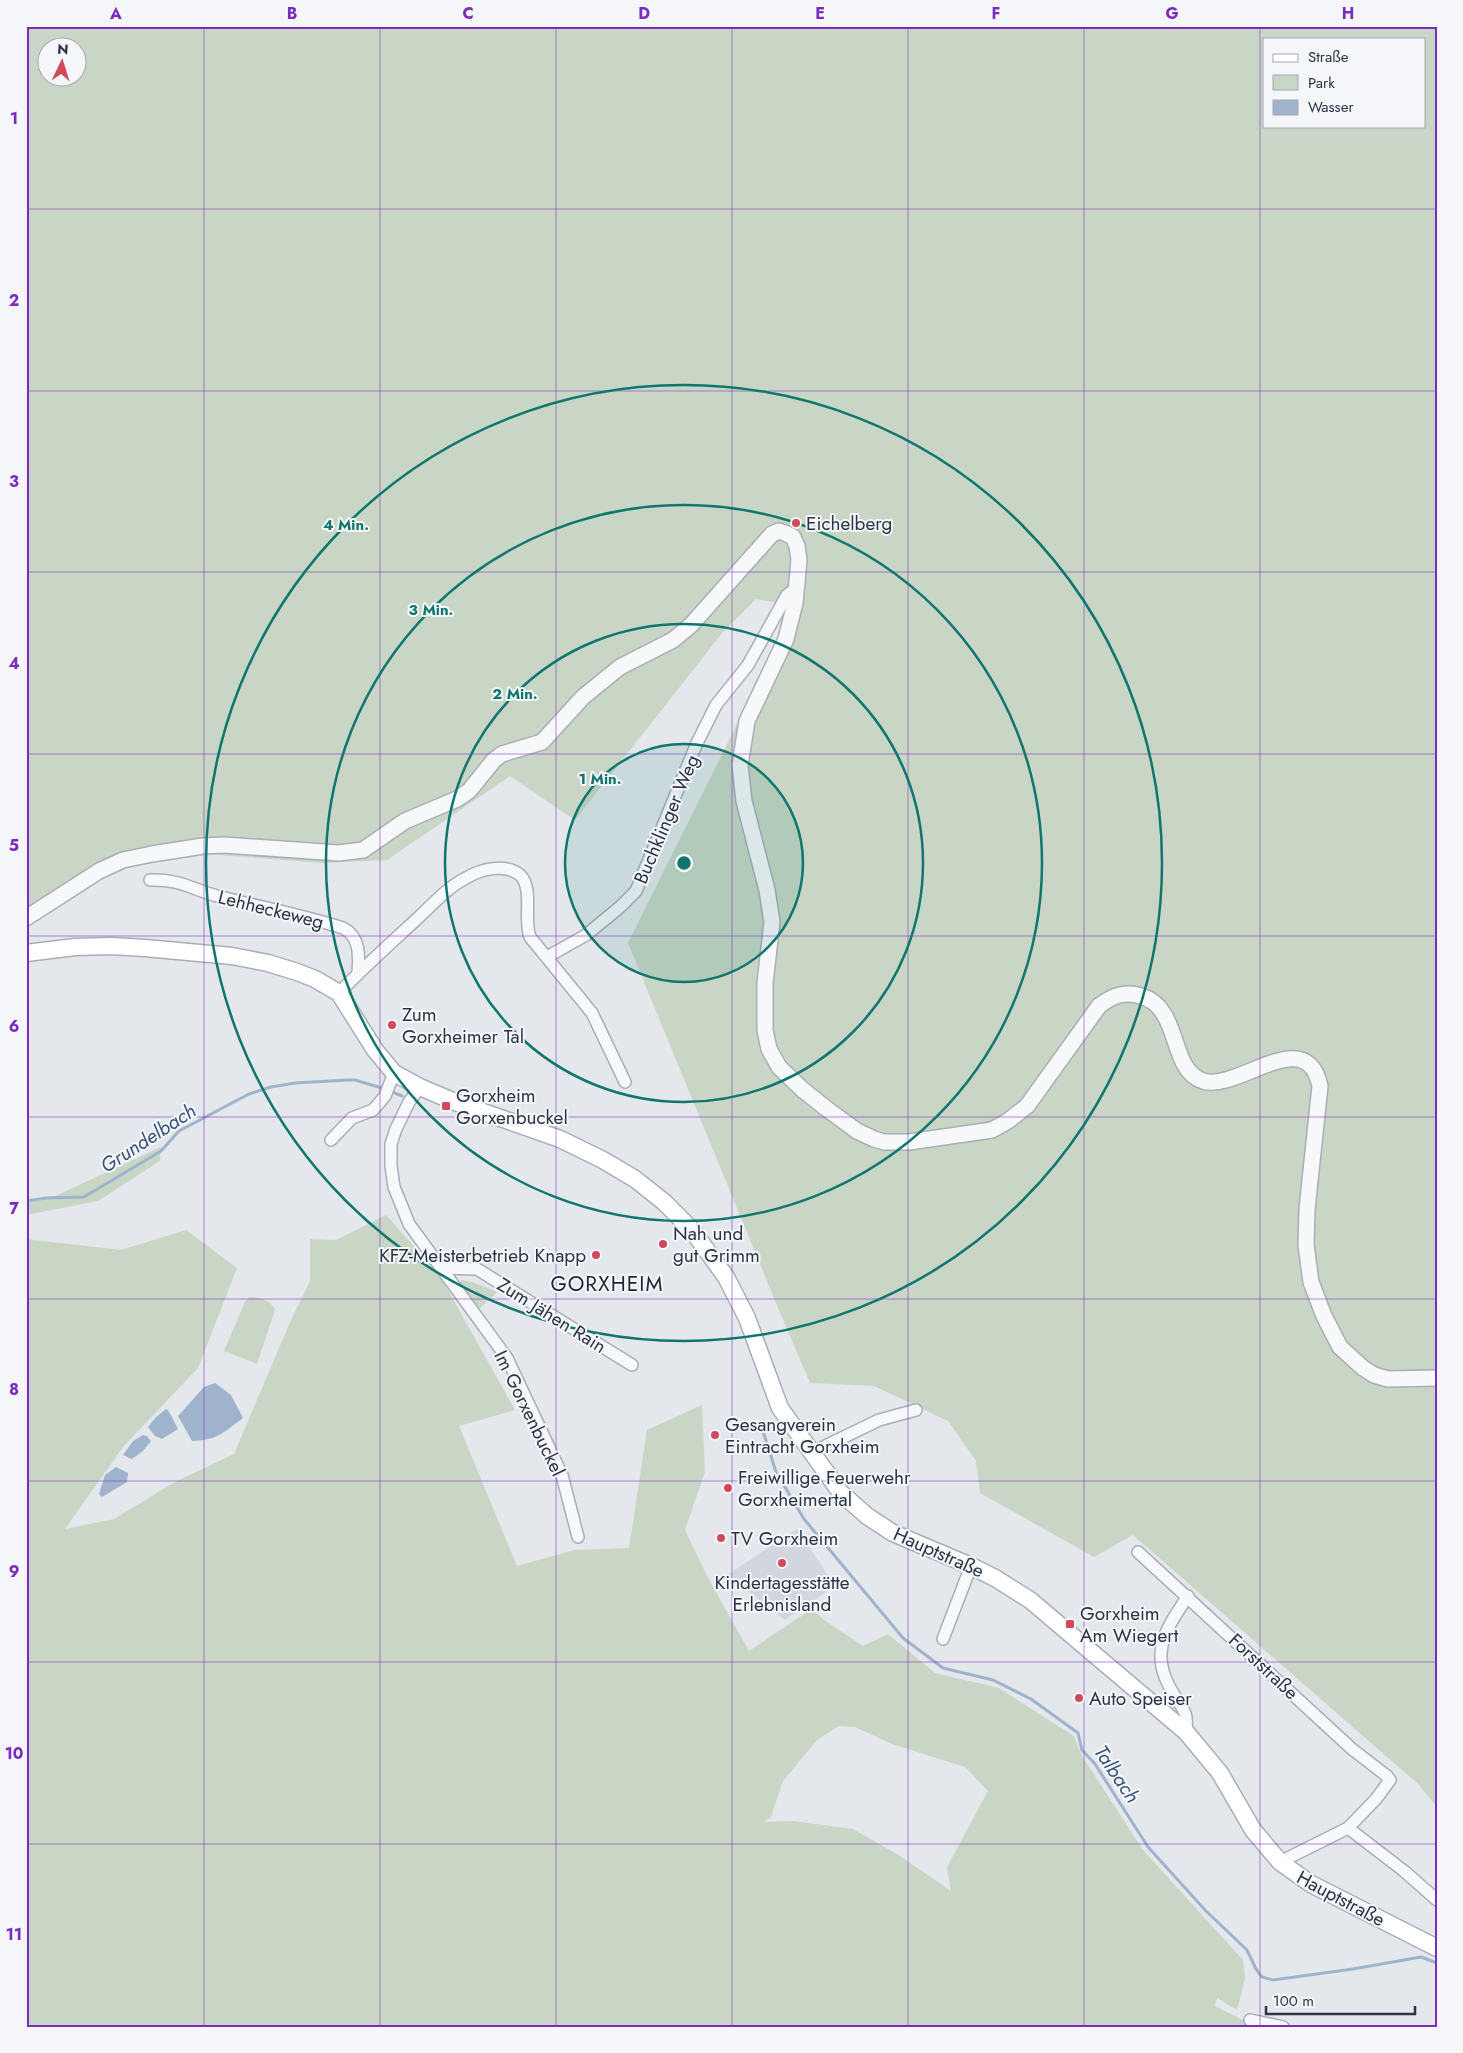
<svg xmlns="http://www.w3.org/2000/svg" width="1463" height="2053" viewBox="0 0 1463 2053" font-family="Jost,sans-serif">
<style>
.built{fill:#d2d6de}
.green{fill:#c9d6c5;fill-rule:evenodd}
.water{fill:#9fb4cc}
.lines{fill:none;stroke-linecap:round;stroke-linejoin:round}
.stream{stroke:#9fb4cc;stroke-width:3}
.minor-casing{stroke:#a9aeb7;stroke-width:14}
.tertiary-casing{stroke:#a9aeb7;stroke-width:18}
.secondary-casing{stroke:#a9aeb7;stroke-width:19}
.minor{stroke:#f7f8fa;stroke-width:11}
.tertiary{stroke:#f7f8fa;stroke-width:15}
.secondary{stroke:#fff;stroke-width:16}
.grid{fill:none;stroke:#7b2cbf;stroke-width:1;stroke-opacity:0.55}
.ring{fill:none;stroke:#0f766e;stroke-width:2.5}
.poi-dot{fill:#d1495b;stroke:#f4f6f9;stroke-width:2}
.labels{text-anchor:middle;stroke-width:4;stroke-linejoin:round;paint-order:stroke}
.poi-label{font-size:19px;fill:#2b3445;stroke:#f4f6f9;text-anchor:start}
.street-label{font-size:19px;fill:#2b3445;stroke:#f4f6f9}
.water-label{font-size:20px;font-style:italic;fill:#34527a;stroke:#f4f6f9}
.quarter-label{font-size:21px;letter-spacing:1px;fill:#1d2536;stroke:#f4f6f9}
.centre{fill:#0f766e;stroke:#f4f6f9;stroke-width:2.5}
.ring-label{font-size:15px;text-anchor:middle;font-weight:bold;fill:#0f766e;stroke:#f4f6f9;stroke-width:4;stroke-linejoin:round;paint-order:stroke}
.neatline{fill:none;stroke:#7b2cbf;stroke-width:2}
.grid-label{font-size:16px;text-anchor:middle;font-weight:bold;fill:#7b2cbf}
</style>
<rect width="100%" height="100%" fill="#e4e7ec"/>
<!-- built -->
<polygon class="built" points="797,1529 835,1586 785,1620 727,1575"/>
<!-- green -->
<g class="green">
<path d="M26 26H1437V1807L1418 1784 1133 1535 1094 1557 980 1493 976 1461 948 1421 874 1386 810 1383 776 1303 628 943 768 662 790 605 756 599 723 632 575 820 510 776 387 860 323 863 207 854 156 860 121 868 26 915ZM1264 39H1424V126H1264ZM48 48H78V78H48Z"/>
<polygon points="161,1147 160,1161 98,1201 26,1215 26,1200 51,1198"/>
<path d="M386 1215 440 1276 515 1410 459 1426 517 1566 574 1550 629 1548 647 1430 702 1405 705 1472 685 1530 708 1578 749 1651 812 1609 824 1620 863 1646 888 1634 935 1673 999 1688 1074 1736 1082 1756 1143 1850 1243 1960 1245 1979 1237 2010 1217 1998 1215 2006 1253 2025 1260 2027H26V1239L121 1250 186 1230 237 1268 198 1368 123 1447 65 1529 114 1519 175 1482 234 1454 291 1320 310 1281V1239L336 1240ZM839 1726 855 1727 892 1744 965 1767 988 1791 947 1867 951 1891 900 1856 853 1829 793 1821 764 1822 771 1817 783 1781 817 1740Z"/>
<polygon points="461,1280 472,1282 497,1292 476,1312 459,1286"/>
<path d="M249 1297C258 1297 272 1301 275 1310L257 1364 224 1351 245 1302Z"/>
</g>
<!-- water -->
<g class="water">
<path d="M215 1383 231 1395 243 1418C223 1433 218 1440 192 1441L178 1416 204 1387Z"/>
<polygon points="166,1409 168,1410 178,1429 162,1439 155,1436 148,1427 156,1417"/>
<polygon points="143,1435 147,1436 151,1441 143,1451 132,1459 123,1455 133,1441"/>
<polygon points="116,1467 128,1473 127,1482 102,1497 99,1494 105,1475"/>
</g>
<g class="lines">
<!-- stream -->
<g class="stream">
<polyline points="390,1091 402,1096"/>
<polyline points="26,1201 46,1198 84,1197 161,1151 179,1131 249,1094 271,1087 295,1083 348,1080 355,1080 385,1089"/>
<polyline points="760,1422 776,1472 804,1519 903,1638 943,1668 993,1680 1031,1699 1078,1733 1082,1750 1095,1764 1148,1847 1206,1911 1247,1950 1256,1969 1262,1977 1273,1980 1353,1969 1421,1957 1437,1963"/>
</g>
<!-- minor casing -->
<g class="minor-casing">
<g id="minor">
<path d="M150 880C180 879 191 889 217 896 259 907 302 915 343 928 361 937 359 957 358 973"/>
<polyline points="547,957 586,935 620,907 636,891 697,743 716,705 748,665 787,595 796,588"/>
<path d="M339 993C365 966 392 942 419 917 434 903 448 887 466 878 481 869 505 863 520 875 534 888 523 920 530 937L592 1013 625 1082"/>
<polyline points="420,1087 409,1102 396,1129 391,1144 391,1166 394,1187 409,1224 507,1358 562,1475 578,1537"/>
<polyline points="331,1140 352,1118 373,1110 385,1096 394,1073"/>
<polyline points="441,1268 477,1269 632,1365"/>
<polyline points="811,1453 879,1420 916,1410"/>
<polyline points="1138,1552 1352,1749 1387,1776 1390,1780 1376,1799 1348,1828 1280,1862"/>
<polyline points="943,1639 971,1566"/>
<path d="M1186 1732C1188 1710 1183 1710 1173 1693 1148 1653 1166 1629 1188 1596"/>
<polyline points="1348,1828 1404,1871 1437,1900"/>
<polyline points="1250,2020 1283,2027"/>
</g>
</g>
<!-- tertiary casing -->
<g class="tertiary-casing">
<path id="tertiary" d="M26 918 99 871 123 860 152 854 203 846 224 845 338 853 363 850 405 821 457 799 469 791 494 760 502 754 542 742 583 697 620 667 673 640 691 625 772 534 779 531 785 533 793 537 797 546 799 560 795 603 786 639 747 721 740 765 744 801 767 890 772 922 765 983V1030L769 1049 779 1067 803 1090 827 1109 857 1131 874 1139 884 1142H909L992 1130 1008 1121 1027 1106 1099 1006C1112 996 1124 991 1141 996 1182 1008 1168 1069 1203 1081 1238 1092 1306 1022 1320 1086L1307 1209 1306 1245 1311 1282 1324 1316 1340 1347 1363 1368 1374 1375 1388 1379 1437 1378"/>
</g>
<!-- secondary casing -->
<g class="secondary-casing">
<polyline id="secondary" points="26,953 75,947 111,946 145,948 232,956 268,963 297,972 315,979 339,993 375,1050 394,1073 420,1087 455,1102 560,1139 603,1160 635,1179 664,1202 692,1230 726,1277 747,1318 780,1408 841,1493 867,1516 893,1533 971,1566 995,1578 1030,1600 1186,1732 1220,1773 1253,1830 1280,1862 1311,1884 1437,1948"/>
</g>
<!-- minor -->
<use href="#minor" class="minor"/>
<!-- tertiary -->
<use href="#tertiary" class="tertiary"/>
<!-- secondary -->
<use href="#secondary" class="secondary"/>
</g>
<!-- grid -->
<path class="grid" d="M204 26V2027M380 26V2027M556 26V2027M732 26V2027M908 26V2027M1084 26V2027M1260 26V2027M26 209H1437M26 391H1437M26 572H1437M26 754H1437M26 936H1437M26 1117H1437M26 1299H1437M26 1481H1437M26 1662H1437M26 1844H1437"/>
<!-- distance rings -->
<circle cx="684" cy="863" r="119" fill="#0f766e" fill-opacity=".12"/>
<g class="ring">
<circle cx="684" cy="863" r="119"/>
<circle cx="684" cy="863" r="239"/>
<circle cx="684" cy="863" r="358"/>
<circle cx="684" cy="863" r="478"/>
</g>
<!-- markers -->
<g class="poi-dot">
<circle cx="796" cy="523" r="5"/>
<circle cx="392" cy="1025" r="5"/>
<rect x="441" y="1101" width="10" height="10" rx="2.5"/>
<circle cx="663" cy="1244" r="5"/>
<circle cx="596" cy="1255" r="5"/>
<circle cx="715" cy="1435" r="5"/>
<circle cx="728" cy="1488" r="5"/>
<circle cx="721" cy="1538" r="5"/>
<circle cx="782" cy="1563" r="5"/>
<rect x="1065" y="1619" width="10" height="10" rx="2.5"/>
<circle cx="1079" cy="1698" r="5"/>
</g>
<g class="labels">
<!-- poi labels -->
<g class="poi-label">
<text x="806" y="530">Eichelberg</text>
<text x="402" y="1021">Zum<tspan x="402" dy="22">Gorxheimer Tal</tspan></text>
<text x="456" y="1102">Gorxheim<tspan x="456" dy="22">Gorxenbuckel</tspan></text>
<text x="673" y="1240">Nah und<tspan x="673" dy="22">gut Grimm</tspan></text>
<text x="586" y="1262" text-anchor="end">KFZ-Meisterbetrieb Knapp</text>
<text x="725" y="1431">Gesangverein<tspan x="725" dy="22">Eintracht Gorxheim</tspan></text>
<text x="738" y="1484">Freiwillige Feuerwehr<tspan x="738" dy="22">Gorxheimertal</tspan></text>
<text x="731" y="1545">TV Gorxheim</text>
<text x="782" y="1589" text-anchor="middle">Kindertagesstätte<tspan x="782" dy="22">Erlebnisland</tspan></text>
<text x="1080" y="1620">Gorxheim<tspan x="1080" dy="22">Am Wiegert</tspan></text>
<text x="1089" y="1705">Auto Speiser</text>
</g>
<!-- street labels -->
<g class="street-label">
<text transform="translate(666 819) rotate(-67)" y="7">Buchklinger Weg</text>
<text transform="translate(271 909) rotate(14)" y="7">Lehheckeweg</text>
<text transform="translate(552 1315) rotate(32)" y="7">Zum Jähen Rain</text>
<text transform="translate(530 1413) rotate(64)" y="7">Im Gorxenbuckel</text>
<text transform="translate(939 1552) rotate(24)" y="7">Hauptstraße</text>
<text transform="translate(1264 1666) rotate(43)" y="7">Forststraße</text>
<text transform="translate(1341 1898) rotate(28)" y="7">Hauptstraße</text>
</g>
<!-- water labels -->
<g class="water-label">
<text transform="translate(148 1138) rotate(-33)" y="7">Grundelbach</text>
<text transform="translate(1117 1774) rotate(56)" y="7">Talbach</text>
</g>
<!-- quarter labels -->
<g class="quarter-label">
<text x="607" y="1291">GORXHEIM</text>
</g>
</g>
<circle cx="684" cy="863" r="8" class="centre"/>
<g class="ring-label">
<text x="346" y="530">4 Min.</text>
<text x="431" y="615">3 Min.</text>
<text x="515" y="699">2 Min.</text>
<text x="600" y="784">1 Min.</text>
</g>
<!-- border -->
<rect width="1463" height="2053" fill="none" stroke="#f4f6f9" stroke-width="55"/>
<!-- legend -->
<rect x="1263" y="38" width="162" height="90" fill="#f4f6f9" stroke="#a4a8b1"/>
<rect x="1273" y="54" width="25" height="8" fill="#ffffff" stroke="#a4a8b1"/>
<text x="1308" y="62" font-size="15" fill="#2b3445">Straße</text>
<rect x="1273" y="75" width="25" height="15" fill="#c9d6c5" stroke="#a4a8b1"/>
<text x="1308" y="88" font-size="15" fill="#2b3445">Park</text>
<rect x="1273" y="100" width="25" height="15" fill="#9fb4cc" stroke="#a4a8b1"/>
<text x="1308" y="112" font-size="15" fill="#2b3445">Wasser</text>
<!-- north arrow -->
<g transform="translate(62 62) rotate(4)"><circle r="24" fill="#f4f6f9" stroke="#a4a8b1"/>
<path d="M0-4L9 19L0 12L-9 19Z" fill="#d1495b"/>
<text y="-8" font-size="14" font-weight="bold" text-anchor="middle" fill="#2b3445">N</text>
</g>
<!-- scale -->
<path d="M1266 2006v8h149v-8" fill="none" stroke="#2b3445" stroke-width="2.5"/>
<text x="1273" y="2006" font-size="15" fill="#2b3445" stroke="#f4f6f9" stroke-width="4" paint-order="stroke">100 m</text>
<rect x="28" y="28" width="1408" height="1998" class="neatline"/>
<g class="grid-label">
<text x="116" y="19">A</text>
<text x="292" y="19">B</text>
<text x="468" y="19">C</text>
<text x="644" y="19">D</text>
<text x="820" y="19">E</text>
<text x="996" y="19">F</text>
<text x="1172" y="19">G</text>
<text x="1348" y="19">H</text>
<text x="14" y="124">1</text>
<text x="14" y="306">2</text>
<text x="14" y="487">3</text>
<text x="14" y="669">4</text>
<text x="14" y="851">5</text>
<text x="14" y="1032">6</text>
<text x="14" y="1214">7</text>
<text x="14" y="1395">8</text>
<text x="14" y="1577">9</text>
<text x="14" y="1759">10</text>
<text x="14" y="1940">11</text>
</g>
</svg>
